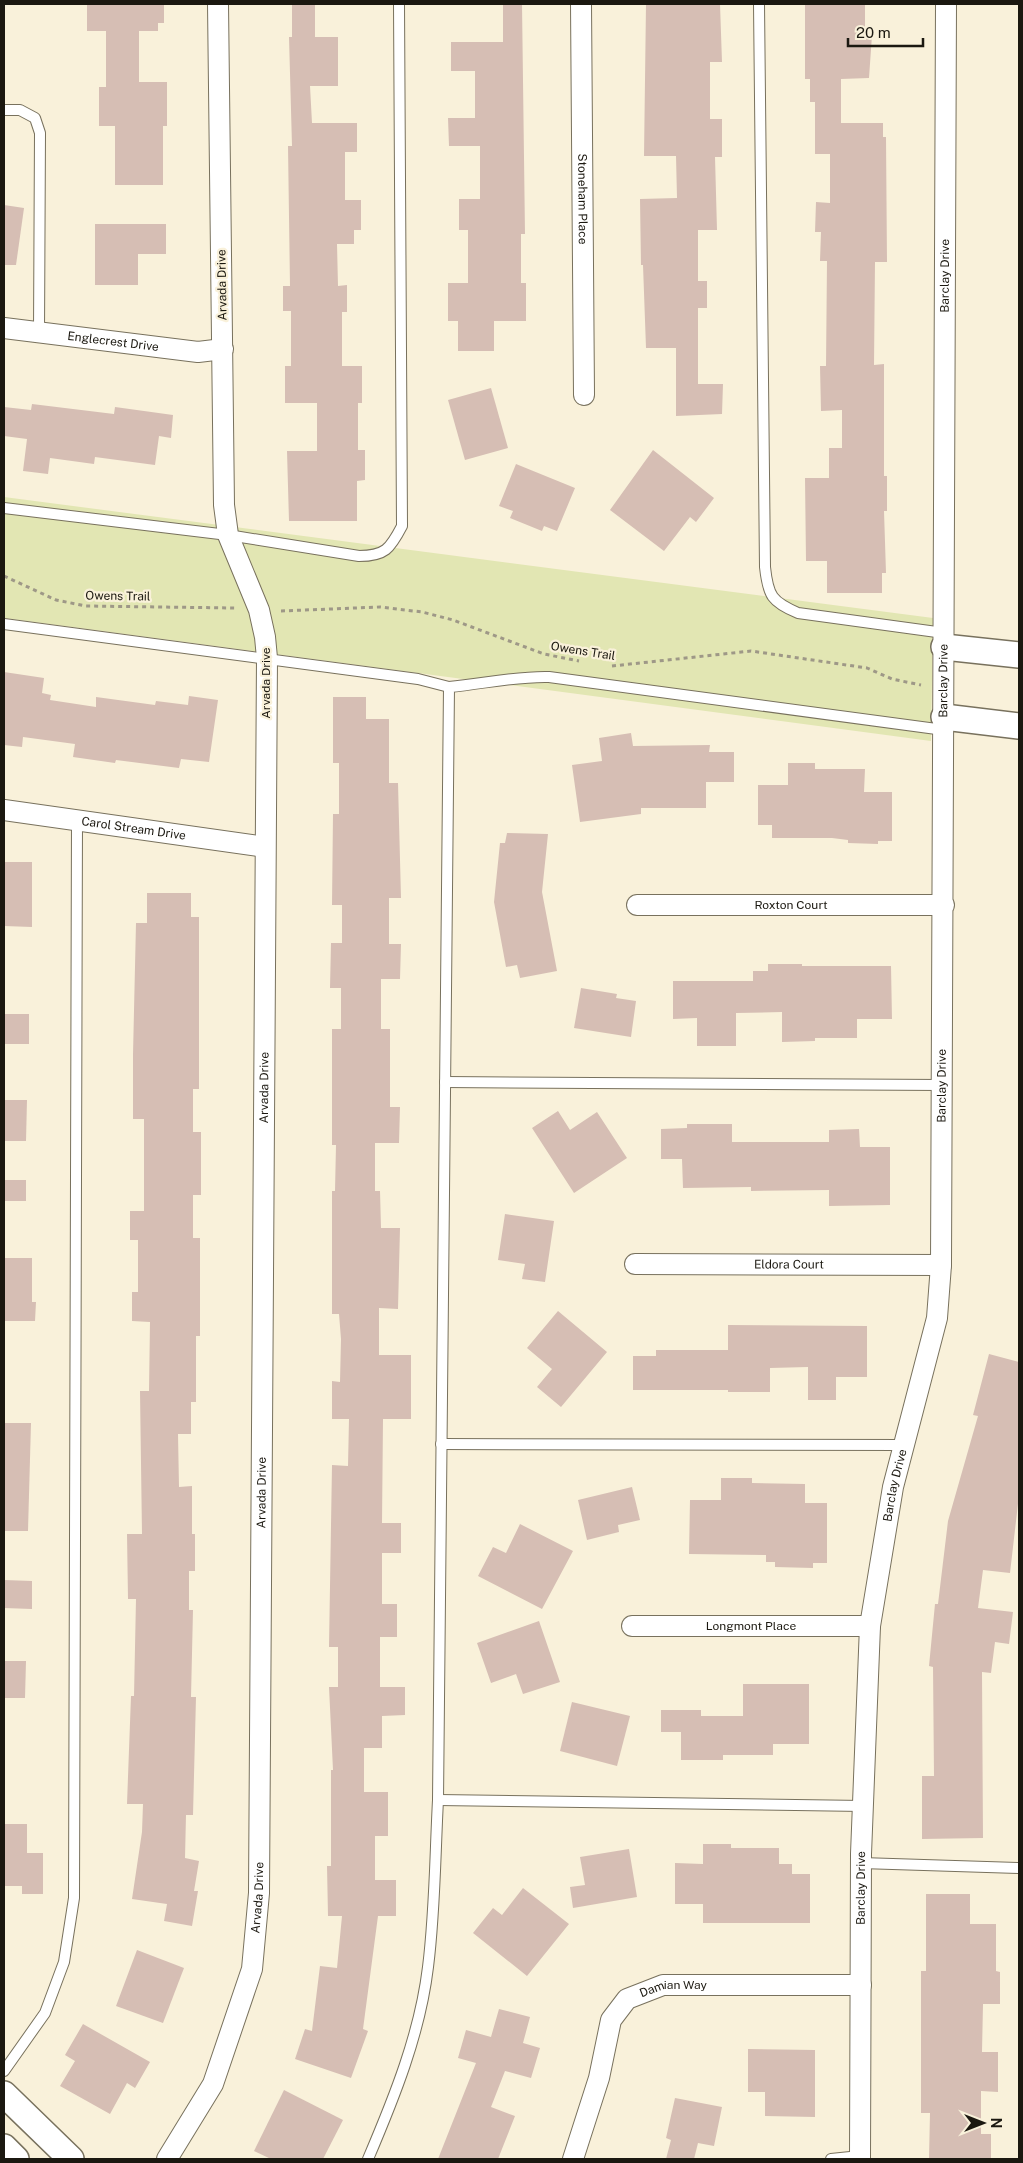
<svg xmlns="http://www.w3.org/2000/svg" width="1023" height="2163" viewBox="0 0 1023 2163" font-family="'Public Sans',sans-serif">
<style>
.green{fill:#e2e6b3}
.building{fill:#d6beb4}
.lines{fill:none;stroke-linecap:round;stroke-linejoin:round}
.service-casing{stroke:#78715d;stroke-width:12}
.minor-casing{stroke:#78715d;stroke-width:22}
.tertiary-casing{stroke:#78715d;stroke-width:28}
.path{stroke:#9e9887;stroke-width:3;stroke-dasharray:4 4;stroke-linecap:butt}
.service{stroke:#fff;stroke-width:10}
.minor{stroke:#fff;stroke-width:20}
.tertiary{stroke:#fff;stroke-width:25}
.labels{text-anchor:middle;stroke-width:4.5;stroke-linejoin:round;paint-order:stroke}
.street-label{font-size:12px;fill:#1b1810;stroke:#f9f1da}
</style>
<rect width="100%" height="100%" fill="#f9f1da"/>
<!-- green -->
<polygon class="green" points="4,497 933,618 931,741 4,618"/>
<!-- building -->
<g class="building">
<polygon points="87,4 164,4 164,23 158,23 158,31 139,31 139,82 167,82 167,126 163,126 163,185 115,185 115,126 99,126 99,87 106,87 106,31 87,31"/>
<polygon points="292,4 315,4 315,37 338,37 338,86 310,86 312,123 357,123 357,152 345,152 345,200 361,200 361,230 354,230 354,244 337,244 338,286 347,285 347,312 342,312 342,366 362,366 362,403 358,403 358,450 365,450 365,480 357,481 357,521 289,521 287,451 317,451 317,403 285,403 285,366 291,366 291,311 283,311 283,286 290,286 288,146 292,146 289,37 292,37"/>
<polygon points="503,4 522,4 525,234 521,234 521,283 526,283 526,321 494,321 494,351 458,351 458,321 448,321 448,283 468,283 468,230 459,230 459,199 480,199 480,146 449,146 448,118 475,118 475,71 451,71 451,42 503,42"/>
<polygon points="646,4 720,4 722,62 710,62 710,119 722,119 722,157 715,157 717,230 698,230 698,281 707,281 707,308 698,308 698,384 723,384 722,414 676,416 676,348 646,348 643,265 641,265 640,199 677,198 676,156 644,156"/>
<polygon points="805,4 865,4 865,35 872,35 869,78 841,79 841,123 883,123 883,137 886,137 887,262 875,262 874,365 884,364 884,476 887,476 887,511 884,511 886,573 882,573 882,593 827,593 827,561 806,561 805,478 829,478 829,448 842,448 842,410 821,411 820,366 826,366 827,261 820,261 821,232 815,232 816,202 830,203 830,154 815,154 815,102 810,102 810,79 805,79"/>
<polygon points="4,205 24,208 16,265 4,265"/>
<polygon points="95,224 166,224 166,254 138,254 138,285 95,285"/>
<polygon points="491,388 508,448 465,460 448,400"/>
<polygon points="32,404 114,414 115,407 173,415 171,438 159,436 155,465 95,457 94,464 50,458 48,474 23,471 27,439 4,436 4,407 31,410"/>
<polygon points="653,450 714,498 696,522 690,517 664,551 610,510"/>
<polygon points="516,464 575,488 557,531 544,526 542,531 510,518 513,511 499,506"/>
<polygon points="4,672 44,678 42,693 51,695 50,700 96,707 96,697 155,705 156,701 188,705 189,696 218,700 209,762 181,759 179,768 116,760 115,763 73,757 75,744 23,737 22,747 4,745"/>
<polygon points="333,697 366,697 366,719 389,719 389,783 398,783 401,898 389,898 389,944 401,944 400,979 381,979 381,1029 390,1029 390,1107 400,1107 399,1143 375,1143 375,1191 380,1191 381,1228 400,1228 398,1309 379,1308 379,1355 411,1355 411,1419 383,1419 382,1523 401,1523 401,1553 382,1553 382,1604 397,1604 397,1637 380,1637 380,1687 405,1687 405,1715 382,1716 382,1748 364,1748 364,1792 388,1792 388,1836 375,1836 375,1880 396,1880 396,1916 378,1916 363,2029 368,2031 351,2078 295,2059 305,2029 312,2031 320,1966 337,1968 342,1916 328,1916 327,1866 331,1866 331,1770 333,1770 329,1687 338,1687 338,1647 329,1647 332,1465 348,1466 349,1419 332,1419 332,1381 340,1382 341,1339 339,1314 332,1314 332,1191 335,1191 336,1145 332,1145 332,1029 341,1029 341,988 330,988 331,943 342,943 342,905 332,905 333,814 339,814 339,763 333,763"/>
<polygon points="631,733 633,746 710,745 709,752 734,752 734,782 706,782 706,808 641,808 641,814 580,822 572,765 602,761 599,738"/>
<polygon points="788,763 815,763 815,769 865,769 864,792 892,792 892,841 878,841 878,844 848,843 848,840 832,838 772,838 772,825 758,825 758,785 788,785"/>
<polygon points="507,833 548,834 542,892 557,971 520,978 517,965 506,967 494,902 500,843 505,843"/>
<polygon points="4,862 32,862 32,927 4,926"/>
<polygon points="147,893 191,893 191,917 199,917 199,1089 193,1089 193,1132 201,1132 201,1195 193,1195 193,1238 200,1238 200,1336 196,1336 196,1402 191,1402 191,1434 178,1434 179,1487 192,1486 192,1534 195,1534 195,1571 189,1571 189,1610 193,1610 191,1697 196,1697 193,1815 186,1815 185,1858 199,1861 194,1891 198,1891 192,1926 164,1921 167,1904 132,1899 142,1832 143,1804 127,1804 131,1696 134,1696 136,1599 128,1599 127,1534 142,1534 140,1391 149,1391 150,1322 132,1321 132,1292 138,1292 138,1240 130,1240 130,1211 144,1211 144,1119 133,1119 133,1055 136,923 147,923"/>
<polygon points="768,964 802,964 802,966 891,966 892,1019 857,1019 857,1038 815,1038 815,1041 782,1042 782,1012 736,1013 736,1046 697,1046 697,1018 673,1019 673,981 753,981 753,971 768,971"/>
<polygon points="581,988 617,994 616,998 636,1001 631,1037 574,1028"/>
<rect x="4" y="1014" width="25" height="30"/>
<polygon points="4,1100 27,1100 26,1141 4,1141"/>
<polygon points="558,1111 570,1130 597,1112 627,1158 574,1193 532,1128"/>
<polygon points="687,1124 732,1124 732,1142 829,1142 829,1130 859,1129 860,1147 890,1147 890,1205 829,1206 829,1190 751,1191 751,1187 683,1188 682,1159 661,1159 661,1129 687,1128"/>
<rect x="4" y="1180" width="22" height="21"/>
<polygon points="505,1214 554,1221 545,1282 522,1279 525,1264 498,1260"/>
<polygon points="4,1258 32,1258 32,1302 36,1302 35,1321 4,1321"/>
<polygon points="558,1311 607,1352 561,1407 537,1387 552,1369 527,1348"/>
<polygon points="728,1325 867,1326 867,1377 836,1377 836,1400 808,1400 808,1367 770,1368 770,1392 728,1392 728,1390 633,1390 633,1356 656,1356 656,1350 728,1350"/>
<polygon points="989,1354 1019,1362 1019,1495 1010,1573 983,1570 978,1608 1013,1612 1009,1644 995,1642 991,1673 982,1672 983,1838 922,1839 922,1776 934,1776 933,1667 929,1666 935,1604 938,1604 948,1521 978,1416 973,1415"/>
<polygon points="4,1423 31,1423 28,1531 4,1531"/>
<polygon points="721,1478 752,1478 752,1483 805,1484 805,1503 827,1503 827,1563 813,1563 813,1568 775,1567 775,1562 766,1562 766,1555 689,1554 690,1500 721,1500"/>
<polygon points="632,1487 640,1520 618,1525 619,1532 587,1540 578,1500"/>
<polygon points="520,1524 573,1551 542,1609 478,1576 493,1547 506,1553"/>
<polygon points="4,1580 32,1581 32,1609 4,1608"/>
<polygon points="539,1621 560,1682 523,1694 516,1674 491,1683 477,1643"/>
<polygon points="4,1661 26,1661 25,1698 4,1698"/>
<polygon points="743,1684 809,1684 809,1744 773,1744 773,1755 723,1755 723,1760 681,1760 681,1732 661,1732 661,1710 701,1710 701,1716 743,1716"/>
<polygon points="572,1702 630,1716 617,1766 560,1751"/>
<polygon points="4,1824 27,1824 27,1853 43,1853 43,1894 22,1894 22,1886 4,1886"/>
<polygon points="703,1844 731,1844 731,1848 779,1848 779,1864 792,1864 792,1874 810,1874 810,1923 703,1923 703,1904 675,1904 675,1863 703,1864"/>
<polygon points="629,1849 637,1897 573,1908 570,1887 585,1885 580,1857"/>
<polygon points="523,1888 569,1924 527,1976 473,1933 493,1908 502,1915"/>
<polygon points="926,1894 970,1894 970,1924 996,1924 996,1971 1000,1972 1000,2004 983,2004 982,2052 998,2052 998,2092 981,2091 981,2134 991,2134 991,2159 929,2159 930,2113 921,2113 921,1971 926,1971"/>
<polygon points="137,1950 184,1968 163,2023 116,2006"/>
<polygon points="499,2009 530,2017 523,2043 540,2048 531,2078 505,2071 491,2107 515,2116 498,2159 438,2159 476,2063 458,2058 466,2030 491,2037"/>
<polygon points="83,2024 150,2062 135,2088 127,2083 110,2114 60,2086 75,2061 65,2055"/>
<polygon points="748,2049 815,2050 815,2117 765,2116 765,2092 748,2092"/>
<polygon points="284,2090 343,2120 323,2159 271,2159 254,2151"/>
<polygon points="675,2098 722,2107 714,2146 698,2143 694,2159 666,2159 671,2140 666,2138"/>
</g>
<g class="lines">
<!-- service casing -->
<g class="service-casing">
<g id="service">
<path d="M759 4 765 567C768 596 772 602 798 613L944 633"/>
<polyline points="4,110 20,110 35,118 40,133 39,333"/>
<path d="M4 508 228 535 359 556C385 556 390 549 402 526L399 4"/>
<polyline points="4,624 418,679 449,687"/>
<polyline points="445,1082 943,1085"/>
<polyline points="441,1444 904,1445"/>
<polyline points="438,1800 863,1806"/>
<polyline points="861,1863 1019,1868"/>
<polyline points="4,2071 45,2013 64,1962 74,1898 77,820"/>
<path d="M368 2159C394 2098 420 2034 428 1967 435 1912 435 1856 438 1800L449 687C483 684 515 676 549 677L944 730"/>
<polyline points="831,2159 860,2156"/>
</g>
</g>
<!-- minor casing -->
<g class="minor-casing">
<g id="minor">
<path id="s1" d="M581 4 584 395"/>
<path id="s2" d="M4 328 198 352 223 349"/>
<path id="s3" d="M4 810 265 847"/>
<path id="s4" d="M637 905H944"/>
<path id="s5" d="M635 1264 941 1265"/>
<path id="s6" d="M632 1626H870"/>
<path id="s7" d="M167 2159 213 2084 252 1969 259 1893 267 658 265 637 259 610 228 535 224 505 218 4"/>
<path id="s8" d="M573 2159 599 2078 611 2020 627 1999 663 1985H861"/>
<path id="s9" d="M860 2159 861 1854 870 1626 893 1487 937 1318 941 1265 946 4"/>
</g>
</g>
<!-- tertiary casing -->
<g class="tertiary-casing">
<g id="tertiary">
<polyline points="944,647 1019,655"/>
<polyline points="944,717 1019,726"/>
<polyline points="4,2094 71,2159"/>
<polyline points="4,2147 16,2159"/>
</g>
</g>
<!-- path -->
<g class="path">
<polyline points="4,576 56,600 86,606 235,608"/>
<polyline points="281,611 380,607 422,612 453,620 544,654 579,661"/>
<polyline points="612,666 751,651 867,668 892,679 921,685"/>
</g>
<!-- service -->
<use href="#service" class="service"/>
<!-- minor -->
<use href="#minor" class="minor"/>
<!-- tertiary -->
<use href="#tertiary" class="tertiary"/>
</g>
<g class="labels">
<!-- street labels -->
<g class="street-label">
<text dy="4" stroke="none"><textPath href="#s1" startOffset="195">Stoneham Place</textPath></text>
<text dy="4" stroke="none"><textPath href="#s9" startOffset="1891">Barclay Drive</textPath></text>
<text transform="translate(222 285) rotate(-91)" y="4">Arvada Drive</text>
<text dy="4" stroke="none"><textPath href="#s2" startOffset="110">Englecrest Drive</textPath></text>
<text transform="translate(118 596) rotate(1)" y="4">Owens Trail</text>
<text transform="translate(583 651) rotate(9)" y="4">Owens Trail</text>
<text dy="4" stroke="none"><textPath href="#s9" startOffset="1486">Barclay Drive</textPath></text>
<text transform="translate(266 683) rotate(-90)" y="4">Arvada Drive</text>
<text dy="4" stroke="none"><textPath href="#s3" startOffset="131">Carol Stream Drive</textPath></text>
<text dy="4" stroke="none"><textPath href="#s4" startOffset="154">Roxton Court</textPath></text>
<text dy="4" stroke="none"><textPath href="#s9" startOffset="1081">Barclay Drive</textPath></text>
<text dy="4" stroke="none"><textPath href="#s7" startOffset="1091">Arvada Drive</textPath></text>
<text dy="4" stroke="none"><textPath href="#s5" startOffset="154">Eldora Court</textPath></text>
<text dy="4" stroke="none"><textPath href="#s9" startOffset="676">Barclay Drive</textPath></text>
<text dy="4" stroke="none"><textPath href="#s7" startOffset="686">Arvada Drive</textPath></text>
<text dy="4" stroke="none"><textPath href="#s6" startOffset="119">Longmont Place</textPath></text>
<text dy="4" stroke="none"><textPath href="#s9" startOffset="271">Barclay Drive</textPath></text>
<text dy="4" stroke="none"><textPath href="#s7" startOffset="281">Arvada Drive</textPath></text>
<text dy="4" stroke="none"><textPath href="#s8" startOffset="219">Damian Way</textPath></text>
</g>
</g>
<!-- border -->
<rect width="1023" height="2163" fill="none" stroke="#1b1810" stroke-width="10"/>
<!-- north arrow -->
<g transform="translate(983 2123) rotate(90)" stroke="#f9f1da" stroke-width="4" paint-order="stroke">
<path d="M0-4L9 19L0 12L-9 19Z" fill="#1b1810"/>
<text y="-8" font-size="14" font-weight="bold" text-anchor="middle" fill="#1b1810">N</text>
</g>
<!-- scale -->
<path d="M848 38v8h75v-8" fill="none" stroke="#1b1810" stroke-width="2.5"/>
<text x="856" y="38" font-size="15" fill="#1b1810" stroke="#f9f1da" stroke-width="4" paint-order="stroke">20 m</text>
</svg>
